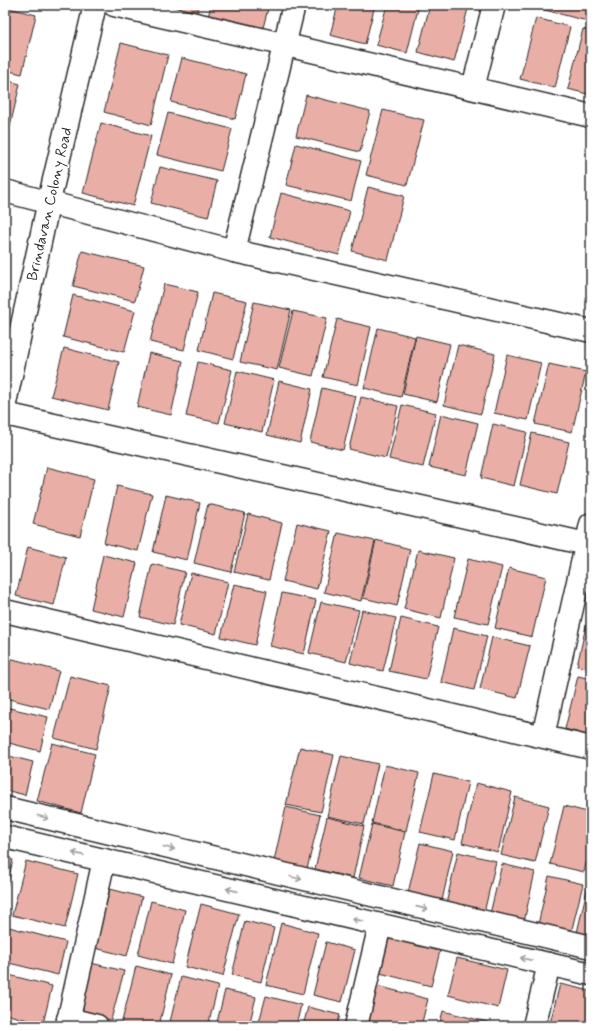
<svg xmlns="http://www.w3.org/2000/svg" width="596" height="1031" viewBox="0 0 596 1031" font-family="Mynerve,sans-serif">
<style>
.building{fill:#e9afa6;stroke:#2b2b2b}
.lines{fill:none;stroke-linecap:round;stroke-linejoin:round}
.minor-casing{stroke:#2b2b2b;stroke-width:25}
.minor{stroke:#fff;stroke-width:22}
.oneway{stroke:#a0a0a0}
.labels{text-anchor:middle;stroke-width:3.5;stroke-linejoin:round;paint-order:stroke}
.street-label{font-size:15px;fill:#2b2b2b;stroke:#fff}
</style>
<rect width="100%" height="100%" fill="#fff"/>
<filter id="ink" filterUnits="userSpaceOnUse"><feTurbulence type="fractalNoise" baseFrequency=".025" numOctaves="2"/><feDisplacementMap in="SourceGraphic" scale="8" xChannelSelector="R" yChannelSelector="G"/><feConvolveMatrix kernelMatrix="1 2 1 2 8 2 1 2 1" color-interpolation-filters="sRGB"/></filter>
<g filter="url(#ink)">
<!-- building -->
<g class="building">
<polygon points="137,5 199,5 194,24"/>
<polygon points="211,5 269,5 260,39 206,25"/>
<polygon points="338,5 375,5 365,44 330,35"/>
<polygon points="387,5 419,5 407,53 376,45"/>
<polygon points="430,5 469,5 454,62 418,52"/>
<polygon points="538,5 591,5 591,22 537,8"/>
<polygon points="5,7 36,15 22,74 5,70"/>
<polygon points="536,18 570,27 555,88 520,79"/>
<polygon points="583,29 591,31 591,95 568,89"/>
<polygon points="121,43 168,55 151,125 104,112"/>
<polygon points="182,58 246,74 235,119 171,102"/>
<polygon points="5,80 20,84 8,135 5,135"/>
<polygon points="306,95 370,111 360,152 296,136"/>
<polygon points="383,110 424,120 407,185 366,175"/>
<polygon points="168,113 232,129 221,171 157,155"/>
<polygon points="101,123 151,136 133,206 83,193"/>
<polygon points="296,144 361,161 351,201 286,185"/>
<polygon points="160,167 217,181 208,217 151,203"/>
<polygon points="368,187 404,196 388,260 352,251"/>
<polygon points="281,193 350,211 339,255 270,237"/>
<polygon points="82,251 144,266 135,301 73,286"/>
<polygon points="164,284 198,292 184,350 150,342"/>
<polygon points="212,293 247,301 233,359 199,350"/>
<polygon points="73,295 135,311 124,352 63,337"/>
<polygon points="254,302 291,310 277,370 240,362"/>
<polygon points="293,311 327,318 313,376 279,368"/>
<polygon points="337,319 371,327 358,385 323,377"/>
<polygon points="378,328 415,337 401,397 364,388"/>
<polygon points="416,336 450,344 437,402 403,394"/>
<polygon points="458,345 495,354 481,414 444,405"/>
<polygon points="64,348 119,362 108,410 51,396"/>
<polygon points="149,353 183,361 171,415 137,407"/>
<polygon points="507,355 541,363 528,420 494,413"/>
<polygon points="198,362 232,370 219,423 186,416"/>
<polygon points="549,364 586,372 572,432 535,424"/>
<polygon points="237,371 274,380 262,432 225,423"/>
<polygon points="279,381 312,389 300,443 267,435"/>
<polygon points="322,388 356,396 343,450 310,442"/>
<polygon points="361,397 398,406 386,458 349,449"/>
<polygon points="402,405 436,413 423,467 389,459"/>
<polygon points="441,414 478,423 466,475 429,467"/>
<polygon points="493,424 527,432 514,486 481,478"/>
<polygon points="532,433 569,442 557,494 520,485"/>
<polygon points="47,467 94,479 80,536 33,524"/>
<polygon points="117,486 152,494 138,551 104,543"/>
<polygon points="166,495 200,503 187,560 153,552"/>
<polygon points="208,504 245,513 231,572 194,563"/>
<polygon points="248,514 282,523 269,580 234,572"/>
<polygon points="297,523 331,531 317,589 283,581"/>
<polygon points="338,533 375,541 361,601 324,592"/>
<polygon points="376,540 410,549 397,606 363,598"/>
<polygon points="28,547 66,557 54,605 16,596"/>
<polygon points="418,550 454,558 441,618 404,609"/>
<polygon points="103,555 137,563 124,617 91,609"/>
<polygon points="468,559 502,567 488,624 454,617"/>
<polygon points="152,564 185,572 173,625 140,617"/>
<polygon points="509,568 546,577 532,637 495,628"/>
<polygon points="191,573 228,582 216,634 179,625"/>
<polygon points="234,584 267,591 255,645 221,637"/>
<polygon points="282,593 316,600 304,654 270,646"/>
<polygon points="321,602 359,610 346,662 309,653"/>
<polygon points="590,608 591,608 591,669 577,666"/>
<polygon points="362,610 396,618 383,671 350,663"/>
<polygon points="401,618 438,627 426,679 389,671"/>
<polygon points="453,628 487,636 474,690 441,682"/>
<polygon points="492,637 530,646 517,698 480,689"/>
<polygon points="5,657 59,671 49,709 5,698"/>
<polygon points="70,676 111,686 96,749 54,738"/>
<polygon points="578,676 591,679 591,736 565,729"/>
<polygon points="5,707 48,717 40,751 5,742"/>
<polygon points="52,743 95,754 81,813 37,801"/>
<polygon points="300,747 334,755 321,812 286,805"/>
<polygon points="5,755 33,762 25,795 5,790"/>
<polygon points="341,756 378,764 364,824 327,816"/>
<polygon points="385,765 419,773 406,831 372,823"/>
<polygon points="434,774 468,782 455,840 420,832"/>
<polygon points="476,783 512,792 498,852 462,843"/>
<polygon points="515,797 549,806 535,863 501,855"/>
<polygon points="564,806 591,813 591,843 584,872 550,864"/>
<polygon points="286,807 320,815 307,869 274,861"/>
<polygon points="327,817 364,826 353,878 315,869"/>
<polygon points="372,824 405,832 393,886 359,878"/>
<polygon points="420,843 453,851 441,905 407,897"/>
<polygon points="458,852 496,861 484,913 446,904"/>
<polygon points="5,858 13,860 5,894"/>
<polygon points="26,861 78,874 65,928 12,915"/>
<polygon points="502,864 535,872 523,926 489,918"/>
<polygon points="549,876 583,884 570,937 537,929"/>
<polygon points="588,885 591,885 591,940 576,937"/>
<polygon points="110,889 142,897 127,956 95,948"/>
<polygon points="151,901 185,910 172,964 138,955"/>
<polygon points="201,904 239,914 223,976 185,967"/>
<polygon points="245,921 274,928 261,982 232,975"/>
<polygon points="281,923 318,933 303,994 266,985"/>
<polygon points="9,927 66,942 58,975 5,962 5,945"/>
<polygon points="389,938 440,951 431,986 380,973"/>
<polygon points="326,942 355,950 342,1002 313,995"/>
<polygon points="457,958 507,970 498,1008 448,995"/>
<polygon points="91,963 124,971 111,1020 79,1012"/>
<polygon points="136,966 171,975 159,1026 121,1025"/>
<polygon points="5,974 52,986 43,1024 5,1014"/>
<polygon points="181,977 218,986 208,1026 169,1026"/>
<polygon points="560,984 591,991 591,1026 563,1026 550,1023"/>
<polygon points="377,986 428,999 421,1026 368,1026"/>
<polygon points="225,990 256,997 249,1026 216,1026"/>
<polygon points="266,996 301,1005 296,1026 258,1026"/>
<polygon points="308,1007 340,1015 337,1026 303,1026"/>
<polygon points="443,1011 495,1024 495,1026 439,1026"/>
<polygon points="5,1021 26,1026 5,1026"/>
</g>
<g class="lines">
<!-- minor casing -->
<g class="minor-casing">
<g id="minor">
<polyline points="114,5 591,116"/>
<polyline points="473,88 494,5"/>
<polyline points="5,191 234,251 591,331"/>
<polyline points="234,251 294,5"/>
<polyline points="5,403 49,201 95,5"/>
<polyline points="5,414 591,545"/>
<polyline points="5,611 591,748"/>
<polyline points="543,736 591,524"/>
<polyline points="5,808 591,947"/>
<polyline points="5,837 591,974"/>
<polyline points="68,1019 97,1026"/>
<polyline points="67,1026 104,860"/>
<polyline points="356,1026 380,925"/>
<polyline points="534,1026 549,964"/>
</g>
</g>
<!-- minor -->
<use href="#minor" class="minor"/>
</g>
<!-- one-way arrows -->
<defs><path id="oneway-shaft" d="M-6 0H5M1.5-3L5.5 0L1.5 3" fill="none" stroke-width="1.6" stroke-linecap="round" stroke-linejoin="round"/></defs>
<g class="oneway">
<use href="#oneway-shaft" transform="translate(43 817) rotate(14)"/>
<use href="#oneway-shaft" transform="translate(169 848) rotate(14)"/>
<use href="#oneway-shaft" transform="translate(78 854) rotate(-167)"/>
<use href="#oneway-shaft" transform="translate(296 878) rotate(14)"/>
<use href="#oneway-shaft" transform="translate(232 890) rotate(-167)"/>
<use href="#oneway-shaft" transform="translate(422 908) rotate(13)"/>
<use href="#oneway-shaft" transform="translate(358 920) rotate(-167)"/>
<use href="#oneway-shaft" transform="translate(526 959) rotate(-167)"/>
</g>
</g>
<g class="labels">
<!-- street labels -->
<g class="street-label">
<text transform="translate(49 204) rotate(-77)" y="5">Brindavan Colony Road</text>
</g>
</g>
<!-- margin -->
<rect width="596" height="1031" fill="none" stroke="#fff" stroke-width="20"/>
<rect x="10" y="10" width="576" height="1011" fill="none" stroke="#2b2b2b" stroke-width="1.5" filter="url(#ink)"/>
</svg>
